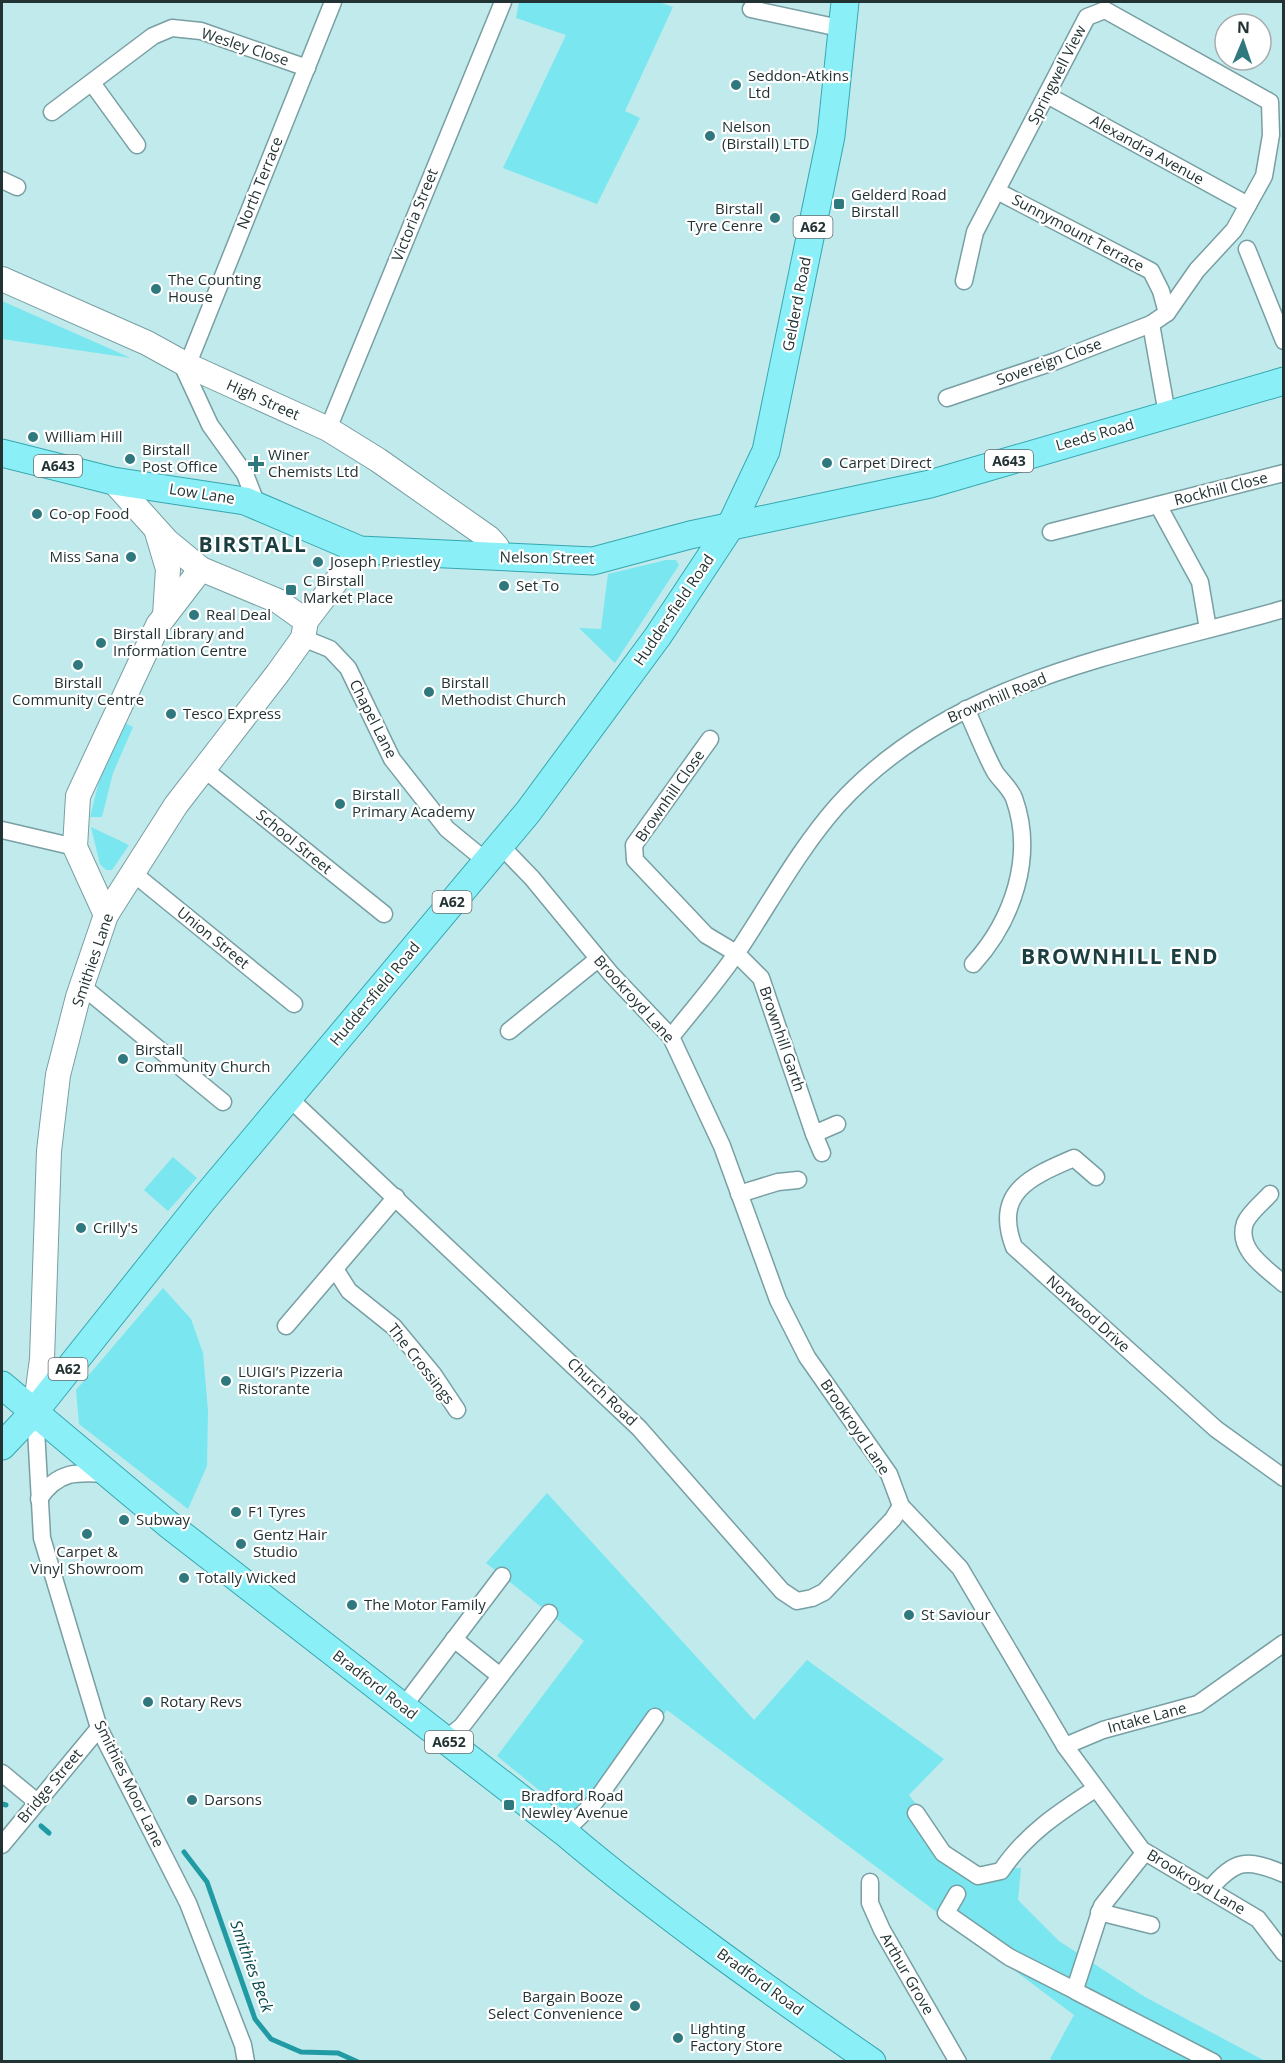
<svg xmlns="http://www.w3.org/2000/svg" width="1285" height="2063" viewBox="0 0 1285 2063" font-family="'Open Sans',sans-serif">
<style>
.green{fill:#79e6f0}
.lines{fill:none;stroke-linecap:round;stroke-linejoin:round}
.stream{stroke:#209aa3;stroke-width:5}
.street-casing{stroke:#789fa3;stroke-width:19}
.secondary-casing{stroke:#789fa3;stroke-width:26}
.primary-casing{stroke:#35a7b0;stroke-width:29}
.street{stroke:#fff;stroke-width:16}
.secondary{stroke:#fff;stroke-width:24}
.primary{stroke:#8beff7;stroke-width:27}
.poi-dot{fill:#2f787e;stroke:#fff;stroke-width:2}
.labels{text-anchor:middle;stroke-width:4.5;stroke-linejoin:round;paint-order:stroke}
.shield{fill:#fff;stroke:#657071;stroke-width:1.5}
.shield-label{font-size:14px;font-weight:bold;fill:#233334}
.street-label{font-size:15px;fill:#233334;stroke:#fff}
.poi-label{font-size:15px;fill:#233334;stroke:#fff;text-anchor:start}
.water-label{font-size:16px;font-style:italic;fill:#00464b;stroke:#fff}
.district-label{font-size:21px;font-weight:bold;letter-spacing:1.5px;fill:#1b3e41;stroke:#fff}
</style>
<rect width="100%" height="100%" fill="#c1eaed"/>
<!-- green -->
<g class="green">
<polygon points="519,2 659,2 673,7 625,111 640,118 597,204 503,168 566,35 516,18"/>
<polygon points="2,301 131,358 2,339"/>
<polygon points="666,560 676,560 679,565 615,663 579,628 601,629 608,574"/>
<polygon points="125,723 133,727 113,773 102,817 90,817 99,781"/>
<polygon points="91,827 129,845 112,870 106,870 100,864"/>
<polygon points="173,1157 197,1178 168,1211 144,1190"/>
<polygon points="163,1288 191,1319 203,1353 208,1411 207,1466 188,1509 79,1424 76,1390"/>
<polygon points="547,1493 754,1720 807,1660 944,1759 909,1795 948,1845 982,1869 1021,1868 1018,1900 1059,1941 1145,1997 1265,2061 1054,2061 1050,2059 1074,2015 667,1710 612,1791 582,1825 497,1756 584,1641 486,1563"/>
</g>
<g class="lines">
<!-- stream -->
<g class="stream">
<polyline points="2,1804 6,1805"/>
<polyline points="41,1826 49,1833"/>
<polyline points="184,1852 207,1882 255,2019 271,2039 301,2052 338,2053 358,2062"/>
</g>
<!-- street casing -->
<g class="street-casing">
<g id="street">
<polyline points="751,9 844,29"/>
<polyline points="92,83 137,145"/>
<polyline points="1047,95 1248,205"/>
<polyline points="52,112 153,36 172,28 201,31 307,68"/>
<polyline points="2,180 17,187"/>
<polyline points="997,191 1151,271 1161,291 1167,313"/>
<polyline points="1247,249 1284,341"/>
<polyline points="1151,324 1167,414"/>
<polyline points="947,398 1056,361 1151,324 1167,313 1197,270 1234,230 1264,176 1271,135 1270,102 1105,10 1087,17 975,232 964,281"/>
<polyline points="328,429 503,2"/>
<polyline points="257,505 245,474 210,425 185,371 333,2"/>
<polyline points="1158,505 1200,582 1208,629"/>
<polyline points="1051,532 1284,473"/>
<polyline points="303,638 330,649 348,668 392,759 447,829 486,861"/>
<path d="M966 709C976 730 984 752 995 772 1001 781 1010 788 1014 798 1035 856 1013 920 973 964"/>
<polyline points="710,739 634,845 635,860 706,935 736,953 761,978 814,1134 837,1124"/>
<polyline points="204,769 384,914"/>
<polyline points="2,830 75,847"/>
<polyline points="500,845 532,878 611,974 671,1037 722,1146 778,1300 807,1357 889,1474 901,1506 960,1568 1065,1746 1142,1850 1258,1919 1284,1953"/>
<polyline points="133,873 294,1004"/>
<polyline points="82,986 223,1102"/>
<polyline points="509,1031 598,959"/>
<path d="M671 1037C693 1009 718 981 738 951 770 903 799 849 838 805 953 678 1128 654 1284 609"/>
<polyline points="288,1097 639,1428 782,1591 797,1601 812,1598 824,1592 893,1519 901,1506"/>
<polyline points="814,1134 822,1153"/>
<path d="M1096 1177 1074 1158C1030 1177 993 1192 1014 1247L1216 1429 1284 1478"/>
<polyline points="739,1194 778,1182 798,1180"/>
<path d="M1270 1194C1263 1202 1249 1213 1245 1223 1236 1250 1266 1268 1284 1284"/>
<polyline points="335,1269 349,1291 394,1327 433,1374 457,1410"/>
<polyline points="286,1326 396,1197"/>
<polyline points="35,1411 42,1538 99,1728 188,1903 243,2045 246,2062"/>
<path d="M39 1499C58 1470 78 1472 108 1474"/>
<polyline points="454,1639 500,1676"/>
<polyline points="403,1707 502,1576"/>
<polyline points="446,1739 462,1726 549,1613"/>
<polyline points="1065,1746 1103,1730 1198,1704 1284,1643"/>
<polyline points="2,1773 37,1802"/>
<path d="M916 1813 943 1853 978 1876 1001 1871C1026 1834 1058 1813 1095 1789"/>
<polyline points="564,1832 595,1802 655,1717"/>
<polyline points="2,1845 99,1728"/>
<polyline points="1145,1852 1102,1906 1076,1986 1077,1992 1213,2062"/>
<polyline points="870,1882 870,1903 882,1930 958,2062"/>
<path d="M1209 1890C1235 1859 1247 1858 1284 1874"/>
<polyline points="957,1894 946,1913 1009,1957 1076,1991"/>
<polyline points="1099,1912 1151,1925"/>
</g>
</g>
<!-- secondary casing -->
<g class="secondary-casing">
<g id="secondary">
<polyline points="2,279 147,343 187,365 328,429 378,460 489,538 497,547 498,557"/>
<polyline points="113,481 167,541 201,569 278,601 306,621"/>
<polyline points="157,532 168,569 165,615"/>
<polyline points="106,915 75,847 78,796 158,625 201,569"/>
<polyline points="35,1411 42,1359 49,1151 58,1075 78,997 106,915 176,805 278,673 303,638 306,621 360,550"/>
</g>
</g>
<!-- primary casing -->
<g class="primary-casing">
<g id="primary">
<polyline points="2,453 113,481 245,501 360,550 593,561 690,535 930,484 1284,381"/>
<path d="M2 1385 168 1524 564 1832C662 1915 767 1989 872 2062"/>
<polyline points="2,1446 35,1411 203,1200 528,812 658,636 730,527 766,451 831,136 845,2"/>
</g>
</g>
<!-- street -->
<use href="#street" class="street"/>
<!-- secondary -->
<use href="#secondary" class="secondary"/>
<!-- primary -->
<use href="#primary" class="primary"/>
</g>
<!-- markers -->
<g class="poi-dot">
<circle cx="736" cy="85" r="6"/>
<circle cx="710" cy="136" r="6"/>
<rect x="833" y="198" width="12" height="12" rx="3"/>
<circle cx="775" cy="218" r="6"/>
<circle cx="156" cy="289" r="6"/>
<circle cx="33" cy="437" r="6"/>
<circle cx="130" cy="459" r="6"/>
<circle cx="827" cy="463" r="6"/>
<path d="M253 455h6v6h6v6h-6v6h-6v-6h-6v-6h6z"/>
<circle cx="37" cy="514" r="6"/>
<circle cx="131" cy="557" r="6"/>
<circle cx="318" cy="562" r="6"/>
<circle cx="504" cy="586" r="6"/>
<rect x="285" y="584" width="12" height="12" rx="3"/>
<circle cx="194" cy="615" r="6"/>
<circle cx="101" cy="643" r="6"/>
<circle cx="78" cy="665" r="6"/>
<circle cx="429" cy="692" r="6"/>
<circle cx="171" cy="714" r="6"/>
<circle cx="340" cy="804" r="6"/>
<circle cx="123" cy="1059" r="6"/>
<circle cx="81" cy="1228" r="6"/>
<circle cx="226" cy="1381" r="6"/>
<circle cx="236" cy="1512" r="6"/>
<circle cx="124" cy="1520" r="6"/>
<circle cx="87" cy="1534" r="6"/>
<circle cx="241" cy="1544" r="6"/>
<circle cx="184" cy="1578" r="6"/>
<circle cx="352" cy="1605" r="6"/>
<circle cx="909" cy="1615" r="6"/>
<circle cx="148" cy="1702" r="6"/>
<circle cx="192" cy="1800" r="6"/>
<rect x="503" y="1799" width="12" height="12" rx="3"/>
<circle cx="635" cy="2006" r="6"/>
<circle cx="678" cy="2038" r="6"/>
</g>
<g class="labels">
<!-- shield labels -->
<g class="shield">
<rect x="793.5" y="216" width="39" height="22" rx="4.5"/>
<rect x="985" y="450" width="48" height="22" rx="4.5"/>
<rect x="34" y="455" width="48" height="22" rx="4.5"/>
<rect x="432.5" y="891" width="39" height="22" rx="4.5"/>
<rect x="48.5" y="1358" width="39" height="22" rx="4.5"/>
<rect x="425" y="1731" width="48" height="22" rx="4.5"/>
</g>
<g class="shield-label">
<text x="813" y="232">A62</text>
<text x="1009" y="466">A643</text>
<text x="58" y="471">A643</text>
<text x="452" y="907">A62</text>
<text x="68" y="1374">A62</text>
<text x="449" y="1747">A652</text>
</g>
<!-- street labels -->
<g class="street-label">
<text transform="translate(245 47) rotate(18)" y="5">Wesley Close</text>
<text transform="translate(1057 75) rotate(-63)" y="5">Springwell View</text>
<text transform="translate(1147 150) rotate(29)" y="5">Alexandra Avenue</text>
<text transform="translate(260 183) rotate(-68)" y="5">North Terrace</text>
<text transform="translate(415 215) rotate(-68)" y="5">Victoria Street</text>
<text transform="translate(1078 233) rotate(28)" y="5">Sunnymount Terrace</text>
<text transform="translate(797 304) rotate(-79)" y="5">Gelderd Road</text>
<text transform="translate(1049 362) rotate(-20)" y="5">Sovereign Close</text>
<text transform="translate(263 400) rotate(24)" y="5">High Street</text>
<text transform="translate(1095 435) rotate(-16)" y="5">Leeds Road</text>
<text transform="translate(1221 489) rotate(-14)" y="5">Rockhill Close</text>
<text transform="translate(202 494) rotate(9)" y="5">Low Lane</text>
<text transform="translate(547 558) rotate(1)" y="5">Nelson Street</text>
<text transform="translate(674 610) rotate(-56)" y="5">Huddersfield Road</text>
<text transform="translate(997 698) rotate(-23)" y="5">Brownhill Road</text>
<text transform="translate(373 719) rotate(63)" y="5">Chapel Lane</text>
<text transform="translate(670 796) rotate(-55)" y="5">Brownhill Close</text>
<text transform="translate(294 842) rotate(39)" y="5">School Street</text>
<text transform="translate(213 938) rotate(39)" y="5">Union Street</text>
<text transform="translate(93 960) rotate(-71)" y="5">Smithies Lane</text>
<text transform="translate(375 994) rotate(-50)" y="5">Huddersfield Road</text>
<text transform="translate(634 999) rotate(48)" y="5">Brookroyd Lane</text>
<text transform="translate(782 1039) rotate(71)" y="5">Brownhill Garth</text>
<text transform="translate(1088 1314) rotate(42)" y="5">Norwood Drive</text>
<text transform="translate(421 1364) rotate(52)" y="5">The Crossings</text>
<text transform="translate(602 1392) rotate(44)" y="5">Church Road</text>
<text transform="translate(855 1427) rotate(56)" y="5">Brookroyd Lane</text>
<text transform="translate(375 1685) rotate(38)" y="5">Bradford Road</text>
<text transform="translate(1147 1718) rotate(-15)" y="5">Intake Lane</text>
<text transform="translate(129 1784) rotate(64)" y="5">Smithies Moor Lane</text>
<text transform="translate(50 1786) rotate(-50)" y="5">Bridge Street</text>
<text transform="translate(1196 1882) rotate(31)" y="5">Brookroyd Lane</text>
<text transform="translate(907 1974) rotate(60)" y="5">Arthur Grove</text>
<text transform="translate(760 1982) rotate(36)" y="5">Bradford Road</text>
</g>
<!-- poi labels -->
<g class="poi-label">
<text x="748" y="81">Seddon-Atkins<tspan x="748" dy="17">Ltd</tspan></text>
<text x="722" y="132">Nelson<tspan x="722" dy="17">(Birstall) LTD</tspan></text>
<text x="851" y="200">Gelderd Road<tspan x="851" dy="17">Birstall</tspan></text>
<text x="763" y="214" text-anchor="end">Birstall<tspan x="763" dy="17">Tyre Cenre</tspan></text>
<text x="168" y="285">The Counting<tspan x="168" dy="17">House</tspan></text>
<text x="45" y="442">William Hill</text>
<text x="142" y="455">Birstall<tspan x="142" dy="17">Post Office</tspan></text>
<text x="268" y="460">Winer<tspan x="268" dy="17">Chemists Ltd</tspan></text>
<text x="839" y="468">Carpet Direct</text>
<text x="49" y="519">Co-op Food</text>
<text x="119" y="562" text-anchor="end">Miss Sana</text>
<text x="330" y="567">Joseph Priestley</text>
<text x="303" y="586">C Birstall<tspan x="303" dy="17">Market Place</tspan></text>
<text x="516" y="591">Set To</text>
<text x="206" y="620">Real Deal</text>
<text x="113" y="639">Birstall Library and<tspan x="113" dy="17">Information Centre</tspan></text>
<text x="78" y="688" text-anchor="middle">Birstall<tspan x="78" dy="17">Community Centre</tspan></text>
<text x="441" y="688">Birstall<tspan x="441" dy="17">Methodist Church</tspan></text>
<text x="183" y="719">Tesco Express</text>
<text x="352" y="800">Birstall<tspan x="352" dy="17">Primary Academy</tspan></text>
<text x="135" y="1055">Birstall<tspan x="135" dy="17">Community Church</tspan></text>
<text x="93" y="1233">Crilly's</text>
<text x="238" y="1377">LUIGI’s Pizzeria<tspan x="238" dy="17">Ristorante</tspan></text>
<text x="248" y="1517">F1 Tyres</text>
<text x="136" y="1525">Subway</text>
<text x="253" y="1540">Gentz Hair<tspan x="253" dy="17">Studio</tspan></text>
<text x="87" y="1557" text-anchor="middle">Carpet &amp;<tspan x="87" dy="17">Vinyl Showroom</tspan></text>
<text x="196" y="1583">Totally Wicked</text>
<text x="364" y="1610">The Motor Family</text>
<text x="921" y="1620">St Saviour</text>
<text x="160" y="1707">Rotary Revs</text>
<text x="521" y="1801">Bradford Road<tspan x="521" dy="17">Newley Avenue</tspan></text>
<text x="204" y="1805">Darsons</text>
<text x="623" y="2002" text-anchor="end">Bargain Booze<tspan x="623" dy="17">Select Convenience</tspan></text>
<text x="690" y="2034">Lighting<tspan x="690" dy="17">Factory Store</tspan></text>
</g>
<!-- water labels -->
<g class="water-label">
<text transform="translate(252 1966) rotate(70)" y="6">Smithies Beck</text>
</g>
<!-- district labels -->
<g class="district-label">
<text x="253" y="552">BIRSTALL</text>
<text x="1120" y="964">BROWNHILL END</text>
</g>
</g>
<!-- border -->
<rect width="1285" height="2063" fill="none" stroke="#233334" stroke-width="6"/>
<!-- north arrow -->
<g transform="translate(1243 42) rotate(2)"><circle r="28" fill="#ffffff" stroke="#a7adae" stroke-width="1.5"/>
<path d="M0-4.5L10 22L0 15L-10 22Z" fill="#2f787e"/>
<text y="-9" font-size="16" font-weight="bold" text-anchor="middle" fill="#233334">N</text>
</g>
</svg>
